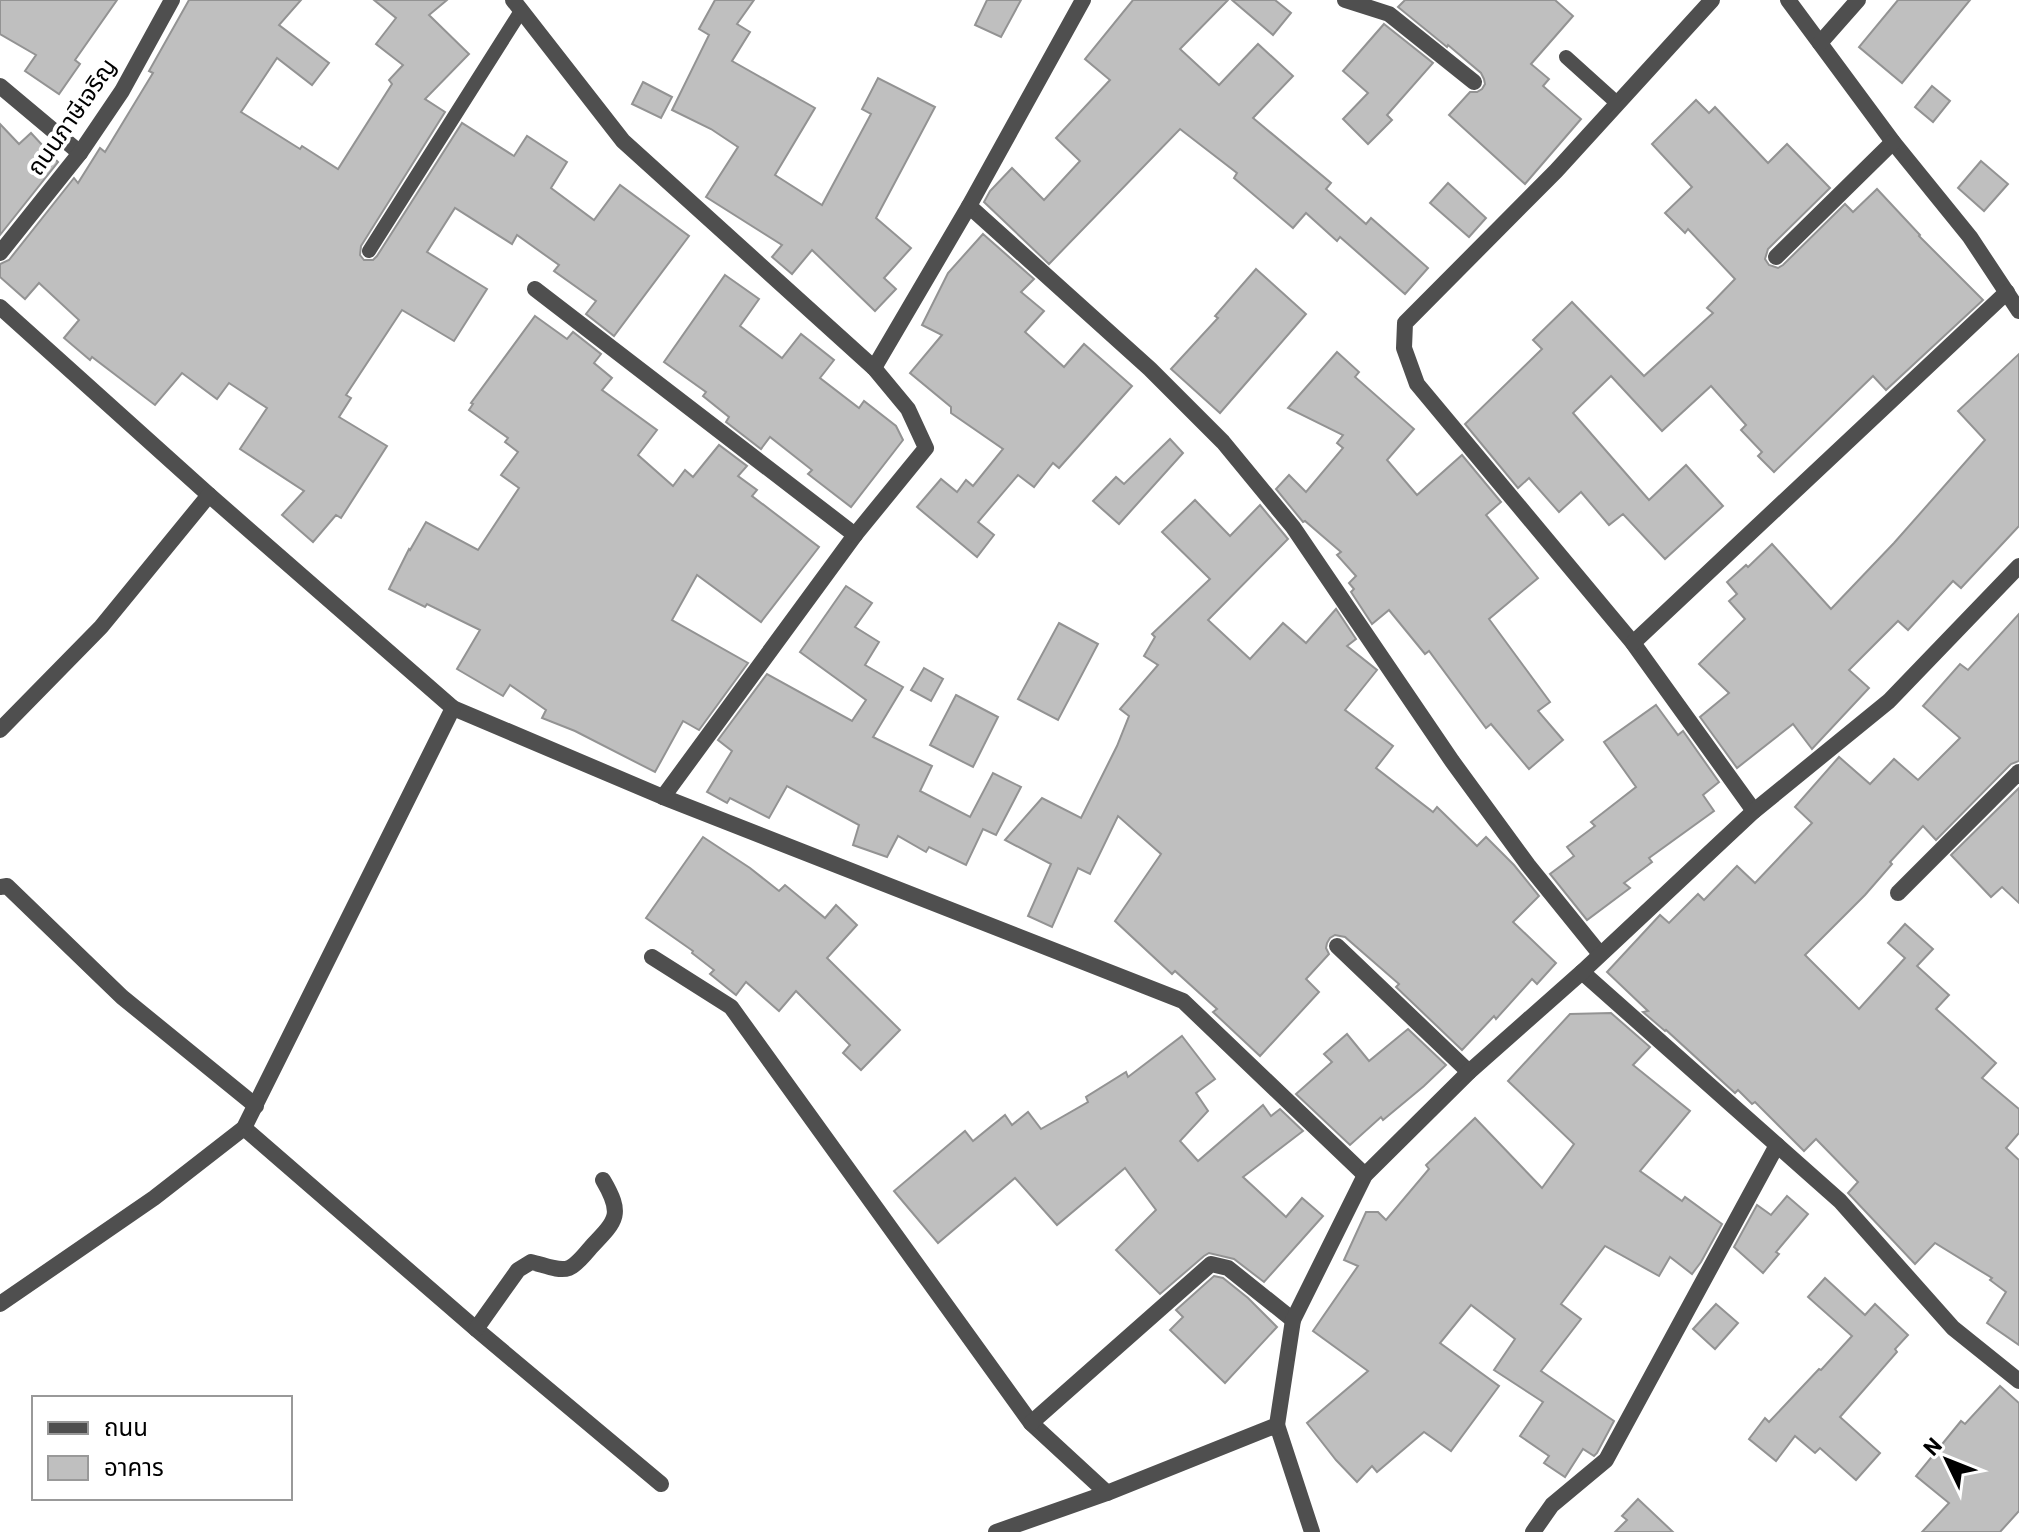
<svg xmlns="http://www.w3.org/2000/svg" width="2019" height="1532" viewBox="0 0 2019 1532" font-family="Barlow,'Noto Sans Thai',sans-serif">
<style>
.building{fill:#bfbfbf;stroke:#939393;stroke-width:2}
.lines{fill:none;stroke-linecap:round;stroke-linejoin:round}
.service{stroke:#4f4f4f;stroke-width:14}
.minor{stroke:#4f4f4f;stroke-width:16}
.labels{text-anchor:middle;stroke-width:8;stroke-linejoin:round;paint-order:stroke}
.street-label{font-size:24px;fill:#000;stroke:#fff}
</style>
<rect width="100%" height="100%" fill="#fff"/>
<!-- building -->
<g class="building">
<polygon points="0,0 117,0 75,60 80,64 59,94 25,71 36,55 0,34"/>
<polygon points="189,0 301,0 279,25 329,63 312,85 277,58 241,112 300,149 302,146 338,169 392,84 389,80 403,65 376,44 396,18 374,0 447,0 429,15 469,54 425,99 445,112 361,246 360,255 364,260 373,260 377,256 462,123 514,156 527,136 567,162 551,188 594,220 620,185 689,236 614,336 586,314 596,301 554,271 559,265 517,235 512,244 455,208 427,252 487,289 454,341 402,310 346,395 351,398 339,417 387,446 341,518 336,515 313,542 282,515 304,491 240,449 267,408 229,383 217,399 182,373 155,405 92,357 90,360 64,338 79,320 39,283 25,299 0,277 0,264 9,260 74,178 78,183 100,148 105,152 153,73 149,71"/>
<polygon points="715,0 754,0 737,24 750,32 732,61 815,108 775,175 822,205 871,114 862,109 878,78 935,107 876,218 911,248 884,278 896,289 875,311 812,250 792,274 772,257 782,245 706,197 738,147 711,129 672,110 709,35 699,29"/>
<polygon points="987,0 1021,0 1001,37 975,25"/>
<polygon points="1133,0 1228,0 1180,49 1219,85 1258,44 1293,76 1253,118 1331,183 1326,189 1366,224 1371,218 1428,268 1405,294 1340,237 1337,241 1306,213 1293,228 1234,178 1237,173 1180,129 1049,264 984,202 990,191 1012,168 1044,200 1080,161 1056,138 1110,80 1085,59"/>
<polygon points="1232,0 1275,0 1291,13 1273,35"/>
<polygon points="1405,0 1555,0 1573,16 1531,64 1549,79 1543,86 1581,119 1525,184 1449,115 1470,92 1477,92 1482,89 1485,84 1484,79 1481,73 1448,45 1447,47 1398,7"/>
<polygon points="1898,0 1970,0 1902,83 1859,47"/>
<polygon points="1384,24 1433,63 1387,115 1392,120 1368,144 1343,119 1368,93 1343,71"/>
<polygon points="643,82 672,97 661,118 632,104"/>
<polygon points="1932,86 1950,101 1933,122 1915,107"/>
<polygon points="1696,100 1709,113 1715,107 1768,163 1787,144 1830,188 1768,249 1765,259 1769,265 1778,268 1783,265 1845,204 1853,212 1877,189 1920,235 1919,236 1983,300 1886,390 1873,376 1774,472 1758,456 1762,452 1741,430 1746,425 1711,386 1662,431 1611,376 1573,413 1649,500 1686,465 1723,506 1665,559 1623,514 1609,525 1581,492 1559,512 1529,478 1518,488 1465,424 1542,349 1533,340 1572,302 1644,376 1713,313 1707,308 1735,279 1688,229 1685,233 1665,213 1692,187 1652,144"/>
<polygon points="0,124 19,144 31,133 58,162 0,235"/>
<polygon points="1981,161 2008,184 1984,211 1958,188"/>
<polygon points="1448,183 1486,218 1469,237 1430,203"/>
<polygon points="983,234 1034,279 1021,292 1044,311 1025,332 1064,367 1084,344 1132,386 1059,468 1053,463 1034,487 1018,475 978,522 994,535 977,557 917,507 941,479 957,492 966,480 973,486 1003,449 951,413 951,407 910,373 942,335 922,325 948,273"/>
<polygon points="1256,269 1306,314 1220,413 1171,369 1218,318 1215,316"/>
<polygon points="725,275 759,299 740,326 782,358 801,334 834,360 820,378 859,408 864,401 896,426 903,440 851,507 808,474 812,470 770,437 761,449 726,422 729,417 703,396 706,392 664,362"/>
<polygon points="535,316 567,339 573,332 601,354 594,363 612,378 602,390 657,430 638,455 673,486 685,470 693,477 719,445 747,466 738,476 757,490 752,496 819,547 761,622 697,575 672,620 748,663 699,730 683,721 655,772 575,731 542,718 546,710 510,685 503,696 457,669 480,630 427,604 425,607 389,589 409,549 410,550 426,522 478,550 519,488 501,475 518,452 505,442 508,438 469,410 473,404 471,403"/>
<polygon points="1337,352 1359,372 1355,377 1414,429 1387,460 1417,495 1462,455 1501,502 1486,515 1538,578 1489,619 1550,702 1538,711 1563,740 1529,769 1491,724 1486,728 1429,651 1425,654 1389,610 1372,624 1351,592 1354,589 1349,583 1356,576 1337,555 1341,552 1305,521 1303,522 1276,489 1289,475 1306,492 1343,448 1337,443 1343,435 1288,408"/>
<polygon points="2019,354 2019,526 1961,588 1953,581 1908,630 1898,621 1849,670 1869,688 1812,749 1793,724 1737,768 1700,717 1729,693 1699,664 1745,619 1729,601 1737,594 1727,582 1746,565 1748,567 1772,544 1831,609 1894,543 1985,440 1958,411"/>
<polygon points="1170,439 1183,453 1119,524 1093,501 1116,477 1124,484"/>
<polygon points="1195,500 1230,536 1260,505 1288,539 1208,620 1250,659 1283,623 1306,643 1336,609 1356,639 1347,646 1377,670 1345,710 1393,746 1376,768 1433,812 1437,807 1477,846 1486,837 1514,865 1539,896 1513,922 1556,963 1537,984 1532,979 1496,1019 1494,1016 1462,1050 1396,987 1399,984 1345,937 1335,935 1330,938 1327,943 1326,948 1329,954 1306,979 1319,992 1260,1056 1213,1012 1217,1009 1175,971 1172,974 1115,921 1161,854 1118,816 1090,874 1078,868 1052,927 1028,916 1051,864 1005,840 1042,798 1081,818 1117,746 1129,716 1120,709 1158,665 1144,656 1155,637 1152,634 1210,579 1162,532"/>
<polygon points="846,586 872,603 855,627 879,642 865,665 903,687 873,737 932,766 920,791 970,817 993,773 1021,787 996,835 983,829 966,865 929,847 926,852 898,836 887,857 853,845 859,825 787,786 769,818 730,798 727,803 707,792 732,751 718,740 767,674 852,721 866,700 800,652"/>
<polygon points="2019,614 2019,761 2011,764 1936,840 1923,826 1890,862 1892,864 1865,895 1805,955 1859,1009 1905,958 1888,943 1905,924 1933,949 1917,966 1949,995 1936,1009 1996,1063 1982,1078 2019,1109 2019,1133 2006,1148 2019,1160 2019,1345 1987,1323 2006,1292 1990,1280 1992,1278 1935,1243 1915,1264 1848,1193 1858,1182 1816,1139 1804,1151 1755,1102 1752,1104 1738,1090 1735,1093 1666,1030 1665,1031 1643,1012 1648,1011 1607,972 1660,915 1669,923 1698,894 1704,900 1737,866 1755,883 1812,823 1795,807 1839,757 1870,784 1894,759 1918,780 1960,738 1923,706 1960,664 1968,670"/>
<polygon points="1059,623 1098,644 1058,720 1018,699"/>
<polygon points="924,668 943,679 931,701 911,690"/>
<polygon points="956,695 998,717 973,767 930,745"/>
<polygon points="1656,705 1678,735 1683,731 1719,782 1703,795 1714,811 1649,858 1652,862 1624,883 1630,888 1587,920 1550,874 1574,856 1567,847 1595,826 1591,822 1636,787 1604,742"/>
<polygon points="2019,788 2019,903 2002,887 1991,897 1951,855"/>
<polygon points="703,837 750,868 779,891 785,885 825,918 836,905 857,925 827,958 900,1030 861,1070 843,1053 850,1045 796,991 779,1011 746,982 736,995 710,974 714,970 692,953 693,951 646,918"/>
<polygon points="1611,1013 1650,1047 1633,1065 1690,1111 1640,1171 1682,1201 1685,1197 1722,1224 1701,1262 1692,1274 1670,1257 1659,1276 1605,1246 1561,1304 1581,1319 1541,1371 1614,1421 1597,1453 1594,1456 1583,1449 1565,1477 1544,1463 1549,1456 1520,1436 1543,1402 1494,1370 1515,1339 1471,1305 1440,1343 1499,1386 1451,1451 1424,1432 1377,1472 1372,1466 1357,1482 1336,1460 1307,1423 1368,1371 1313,1331 1358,1266 1344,1260 1366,1212 1378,1212 1386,1220 1429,1169 1426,1165 1475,1118 1542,1188 1574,1144 1508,1081 1570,1014"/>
<polygon points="1408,1029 1446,1065 1424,1086 1383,1120 1381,1117 1350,1145 1296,1094 1332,1062 1324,1054 1347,1034 1369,1061"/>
<polygon points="1182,1036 1215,1079 1196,1093 1208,1111 1180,1141 1198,1161 1263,1105 1271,1116 1280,1109 1303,1131 1243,1177 1286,1217 1302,1198 1323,1216 1264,1282 1234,1259 1209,1253 1204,1256 1160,1294 1116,1250 1156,1210 1125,1168 1057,1225 1015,1178 938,1243 894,1191 965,1131 973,1141 1005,1115 1012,1125 1028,1112 1041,1129 1088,1102 1086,1097 1126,1072 1128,1077"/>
<polygon points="1787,1196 1808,1214 1776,1252 1779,1254 1763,1273 1734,1247 1757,1205 1771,1215"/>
<polygon points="1214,1276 1223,1278 1248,1298 1277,1327 1225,1383 1170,1330 1183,1317 1176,1310"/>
<polygon points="1825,1278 1865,1315 1875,1304 1908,1335 1895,1349 1897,1352 1840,1417 1880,1453 1856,1480 1820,1448 1815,1453 1795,1436 1776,1461 1749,1439 1765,1418 1769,1422 1819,1369 1821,1370 1852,1336 1808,1297"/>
<polygon points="1716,1304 1738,1323 1715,1349 1693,1329"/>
<polygon points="2000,1386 2019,1403 2019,1511 2000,1532 1922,1532 1949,1503 1916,1476 1961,1421 1965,1424"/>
<polygon points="1638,1499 1673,1532 1615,1532 1627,1520 1622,1516"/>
</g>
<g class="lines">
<!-- service -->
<g class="service">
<polyline points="1566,57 1617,103"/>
<polyline points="369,251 521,11"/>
</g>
<!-- minor -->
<g class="minor">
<polyline points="513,0 623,141 874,368 908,409 926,448 855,535 663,797"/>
<polyline points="1345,0 1389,14 1474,82"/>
<polyline points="1712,0 1556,171 1405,323 1404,348 1417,384 1633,643 1754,811"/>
<polyline points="1788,0 1893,142 1970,237 2019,311"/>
<polyline points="1820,43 1858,0"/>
<polyline points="0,86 80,153"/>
<polyline points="969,206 1150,369 1223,442 1293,527 1452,761 1528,865 1600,954"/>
<polyline points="0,253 80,153 122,91 172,0"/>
<polyline points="1776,257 1893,142"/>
<polyline points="535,289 855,535"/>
<polyline points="0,307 209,495 453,708 663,797 1183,1001 1365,1175"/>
<polyline points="874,368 969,206 1083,0"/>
<polyline points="1633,643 2007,292"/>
<polyline points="0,730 101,627 209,495"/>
<polyline points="0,887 7,886 122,997 256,1106"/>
<polyline points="1898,893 2019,772"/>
<polyline points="1337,946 1469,1072"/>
<polyline points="652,957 731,1007 1031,1423 1107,1493"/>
<polyline points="1582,972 1840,1201 1953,1328 2019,1381"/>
<polyline points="244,1128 476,1329 661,1484"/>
<polyline points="0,1304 154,1198 244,1128 453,708"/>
<path d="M476 1329 518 1270 531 1262C542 1264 558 1272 569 1268 577 1265 586 1253 592 1246 617 1220 623 1214 603 1180"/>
<polyline points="1031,1423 1211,1264 1228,1268 1293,1320"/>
<polyline points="1277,1425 1312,1532"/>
<polyline points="996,1532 1107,1493 1277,1425 1293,1320 1365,1175 1469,1072 1582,972 1754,811 1889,701 2019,566"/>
<polyline points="1533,1532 1552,1505 1606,1460 1777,1145"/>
</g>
</g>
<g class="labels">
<!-- street labels -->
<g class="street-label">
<text transform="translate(72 117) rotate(-55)" y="8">ถนนภาษีเจริญ</text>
</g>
</g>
<!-- legend -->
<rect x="32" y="1396" width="260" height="104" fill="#ffffff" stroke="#999999" stroke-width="2"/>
<rect x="48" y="1422" width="40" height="12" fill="#4f4f4f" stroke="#999999" stroke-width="2"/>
<text x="104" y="1436" font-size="24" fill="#000000">ถนน</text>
<rect x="48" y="1456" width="40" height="24" fill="#bfbfbf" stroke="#999999" stroke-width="2"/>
<text x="104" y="1476" font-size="24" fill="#000000">อาคาร</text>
<!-- north arrow -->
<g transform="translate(1947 1460) rotate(313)" stroke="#ffffff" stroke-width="6" paint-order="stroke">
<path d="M0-6L14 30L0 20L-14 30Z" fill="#000000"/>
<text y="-12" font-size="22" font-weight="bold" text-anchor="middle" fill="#000000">N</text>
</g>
</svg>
